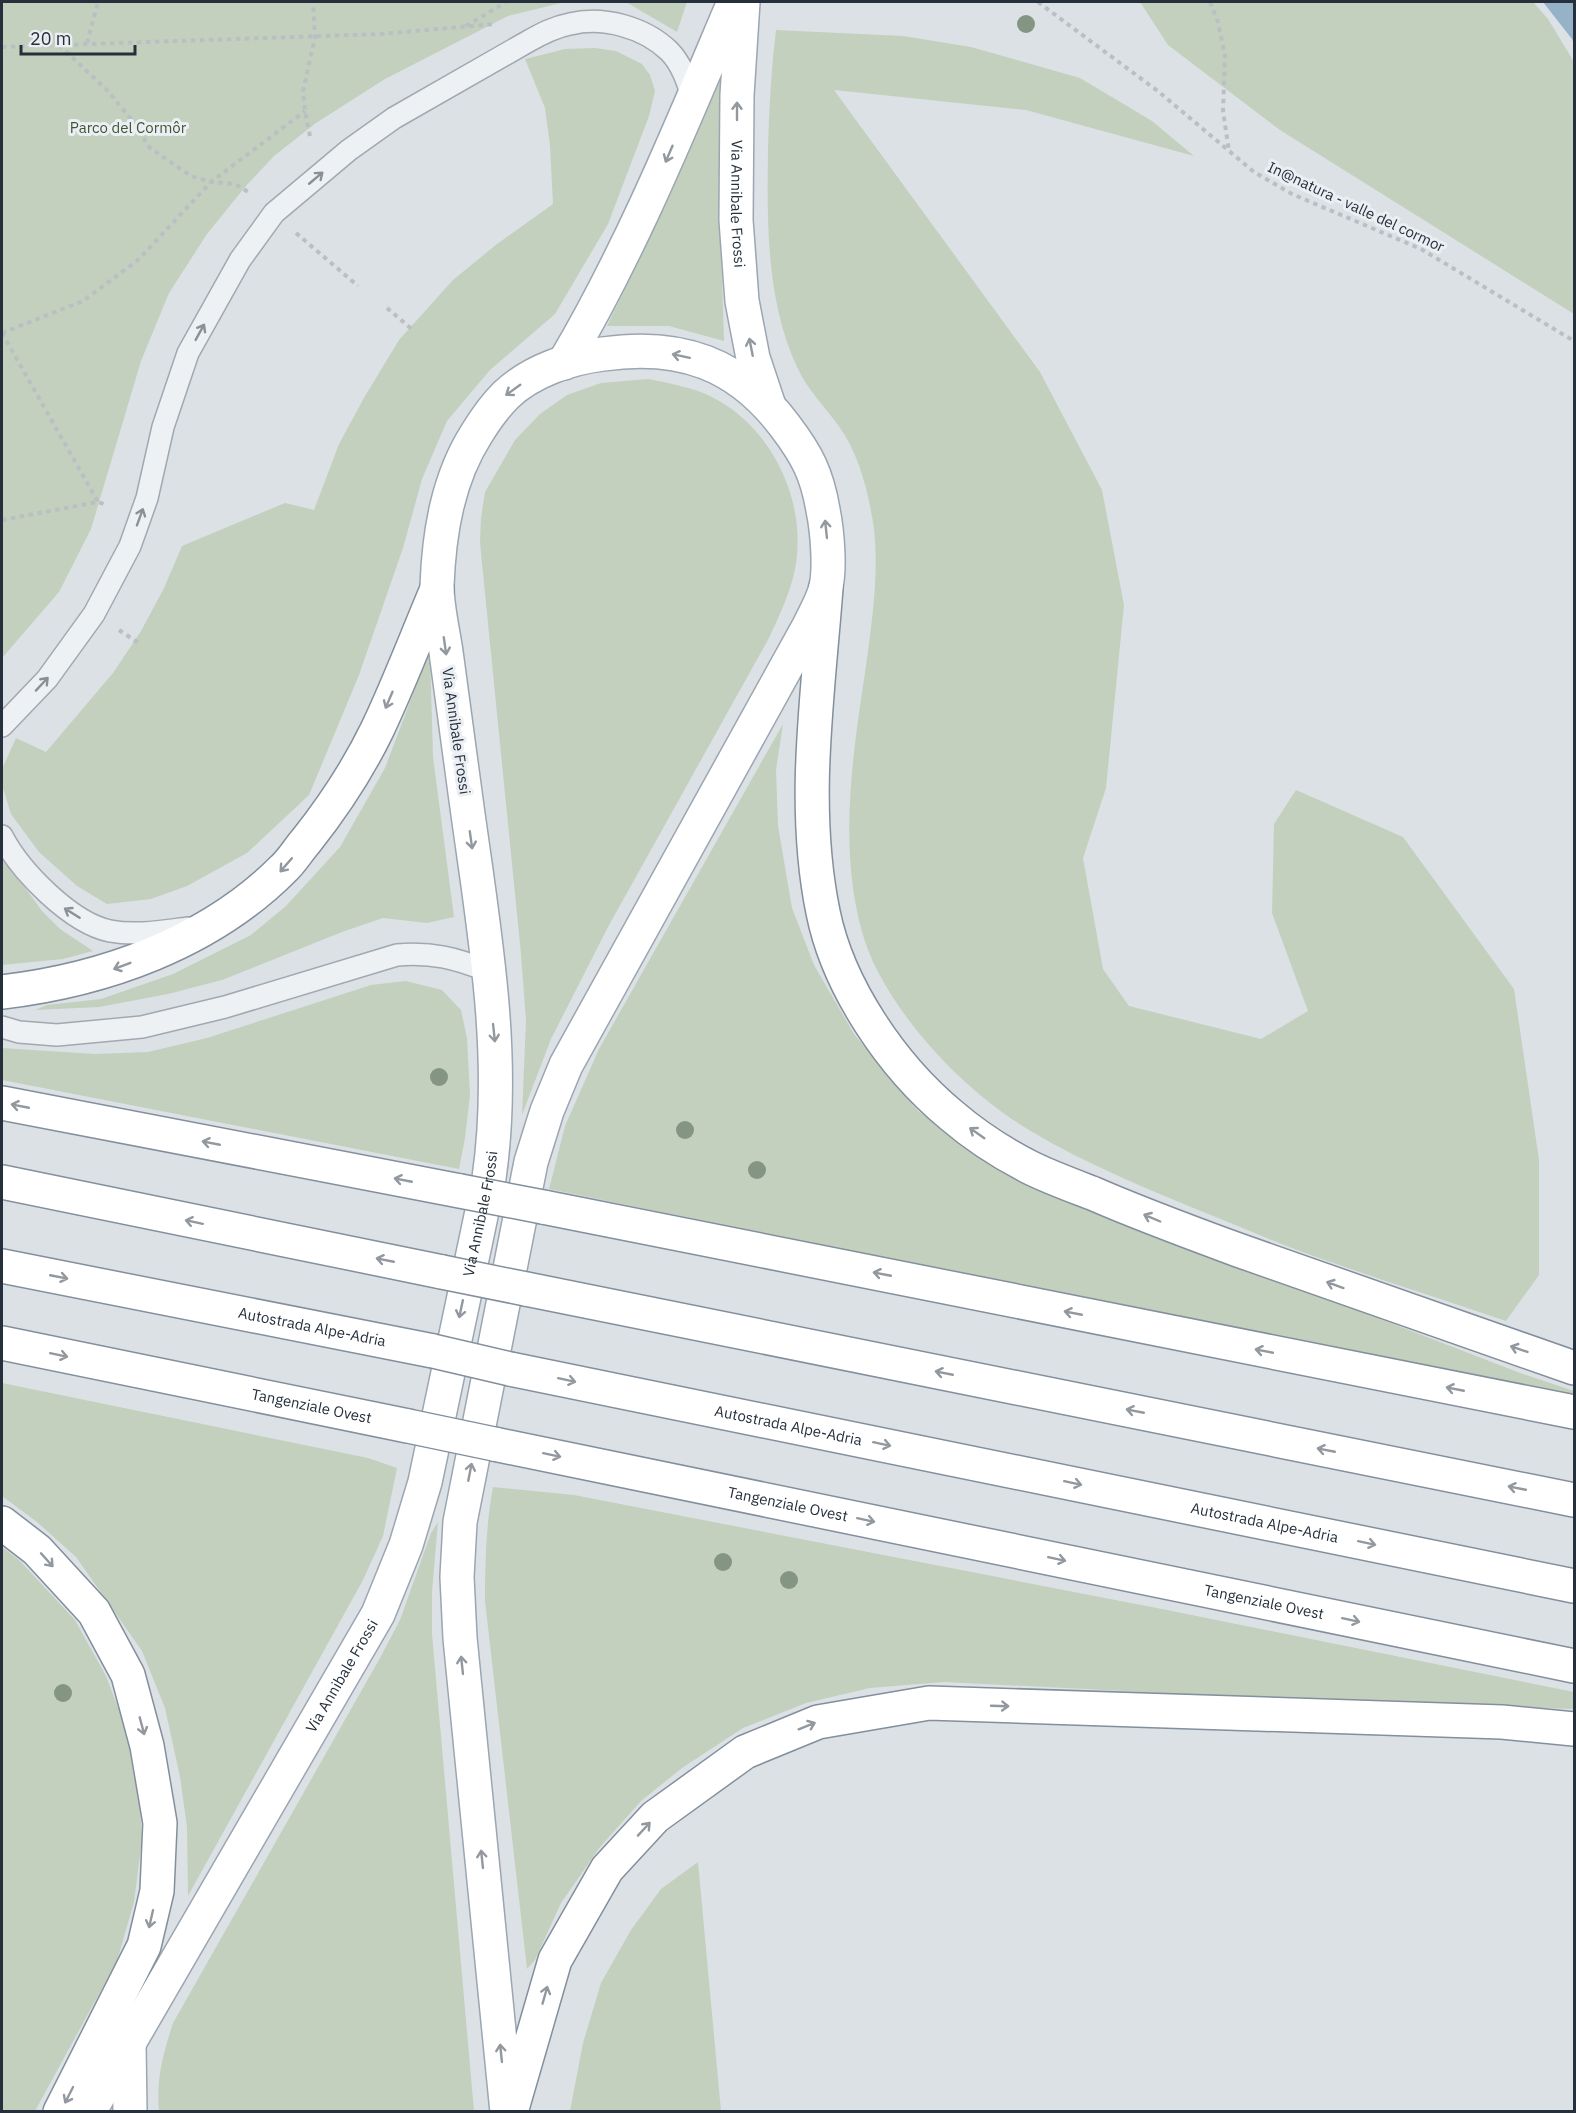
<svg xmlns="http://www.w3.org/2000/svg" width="1576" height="2113" viewBox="0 0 1576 2113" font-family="'IBM Plex Sans',sans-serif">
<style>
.green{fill:#c3d0bd}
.water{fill:#96b2c6}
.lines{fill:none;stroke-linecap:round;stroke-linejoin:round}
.service-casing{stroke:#a2a8b0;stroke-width:24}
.primary-casing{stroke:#9ba6b1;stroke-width:36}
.trunk-casing{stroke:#838f9c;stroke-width:36}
.motorway-casing{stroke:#838f9c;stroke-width:36}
.path{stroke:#babfc4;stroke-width:4;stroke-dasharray:4.5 4.5;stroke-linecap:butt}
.service{stroke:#eef1f4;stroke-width:21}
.primary{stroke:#fff;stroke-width:33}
.trunk{stroke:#fff;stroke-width:33}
.motorway{stroke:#fff;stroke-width:33}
.trunk-bridge-casing{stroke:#838f9c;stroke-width:36;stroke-linecap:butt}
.motorway-bridge-casing{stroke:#838f9c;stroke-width:36;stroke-linecap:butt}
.trunk-bridge{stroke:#fff;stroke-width:33}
.motorway-bridge{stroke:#fff;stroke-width:33}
.tree{fill:#859584}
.oneway{stroke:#92989e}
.oneway2{stroke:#8a9098}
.labels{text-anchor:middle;stroke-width:6;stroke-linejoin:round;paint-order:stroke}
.park-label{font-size:15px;fill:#3e5733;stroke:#ebeff4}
.street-label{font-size:15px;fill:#26303c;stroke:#ebeff4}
</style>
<rect width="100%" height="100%" fill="#dce1e6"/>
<!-- green -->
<g class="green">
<polygon points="2,2 565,2 508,16 385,79 316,123 274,156 245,187 207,234 169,293 141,361 91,529 59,592 2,658"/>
<polygon points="626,2 687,2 677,32"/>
<polygon points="1140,2 1533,2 1548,19 1574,62 1574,314 1280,130 1168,45"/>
<path d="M776 30 903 36 971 47 1080 78 1152 121 1194 156 1026 110 834 90 1040 372 1102 490 1124 605 1106 788 1083 858 1103 969 1129 1006 1261 1039 1308 1011 1272 913 1274 824 1296 790 1403 837 1514 989 1539 1160V1275L1506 1321C1444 1300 1381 1280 1319 1258 1287 1247 1255 1233 1223 1220 1157 1193 1091 1167 1029 1130 969 1094 909 1032 877 970 864 945 857 916 853 888 843 814 855 739 866 666 872 621 879 575 874 529 869 494 859 453 838 425 824 406 808 390 798 369 766 302 767 223 768 150 769 110 771 70 776 30Z"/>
<polygon points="595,48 616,51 642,64 650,75 655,91 649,116 608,224 555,314 490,370 447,421 422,479 403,548 359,675 309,795 247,853 187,886 151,899 107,904 77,886 39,852 11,814 2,785 2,769 16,738 46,752 113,673 141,631 164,588 182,546 285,503 314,510 339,444 365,396 399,340 453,280 497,244 553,204 550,145 545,108 525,59 565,49"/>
<polygon points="719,79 725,81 720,211 724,341 669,326 607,326 675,184 714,83"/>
<path d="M648 379C669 383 690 387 710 396 772 426 808 502 795 569 790 594 779 616 769 638L608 927 551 1039 522 1115 526 1021 521 954 480 543 481 518 485 492 515 440 540 414 567 395 601 383Z"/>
<polygon points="430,653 433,757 454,917 427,923 383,918 342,932 222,980 168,994 99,1007 35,1010 47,1005 101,999 173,974 251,935 286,906 340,847 385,768 419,678 424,656"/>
<polygon points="783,724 776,770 778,826 792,908 814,965 854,1034 918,1111 971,1149 1088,1206 1520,1373 1574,1391 1574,1395 1136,1309 549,1189 565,1126 599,1049"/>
<polygon points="2,856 42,911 60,929 93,951 63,959 2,965"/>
<polygon points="406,981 442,990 461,1010 467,1038 470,1095 465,1138 459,1169 2,1080 2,1048 95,1054 148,1052 207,1038 371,985"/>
<polygon points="2,1383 368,1458 397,1468 383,1536 363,1580 188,1896 187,1827 180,1777 165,1708 142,1651 76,1557 37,1522 2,1496"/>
<path d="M493 1487 574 1495 1167 1610 1574 1692V1709L1265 1698 944 1682 870 1688 806 1703 743 1728 682 1768 641 1801 600 1847 561 1903 535 1960 527 1969 485 1601C485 1562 486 1525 493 1487Z"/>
<path d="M438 1522 432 1592V1634L474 2111H159C156 2078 163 2055 173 2023L380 1658 400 1620 431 1533Z"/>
<polygon points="2,1547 19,1560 75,1620 106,1676 128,1734 139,1791 142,1839 134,1902 117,1961 35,2111 2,2111"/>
<polygon points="698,1862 721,2111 570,2111 583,2043 601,1983 631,1930 661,1889"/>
</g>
<!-- water -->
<polygon class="water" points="1543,2 1574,2 1574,44 1572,39"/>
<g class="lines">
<!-- service casing -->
<g class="service-casing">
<g id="service">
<path d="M2 726 47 679 94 614 130 546 147 498 163 427 188 353 240 260 274 213 349 150 394 118 527 42C541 34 554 27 570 24 603 16 644 27 669 51 682 64 688 83 693 100"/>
<path d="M2 836C20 871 71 923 110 931 136 936 163 931 189 928"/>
<path d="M2 1027 19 1032 57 1035 142 1027 225 1007 397 955C432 952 455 958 488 971"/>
</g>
</g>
<!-- primary casing -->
<g class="primary-casing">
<g id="primary">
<path id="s1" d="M743 2 737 95 736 220 742 301 753 358 768 403"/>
<path d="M564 363C632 248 682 124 734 2"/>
<polyline points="129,2045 130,2112"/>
<path id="s2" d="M89 2112 378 1614 406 1545 425 1482 489 1178C508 1049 481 914 464 785 458 741 452 697 446 652 443 631 437 607 437 586 439 532 448 478 477 433 485 420 496 405 506 395 531 371 570 358 603 354 680 343 738 363 785 426 807 455 817 474 823 510 827 529 831 571 825 590 822 602 814 615 809 626L566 1065 547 1111 531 1162 460 1522 457 1577 460 1638 507 2112"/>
</g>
</g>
<!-- trunk casing -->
<g class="trunk-casing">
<g id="trunk">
<path d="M826 588C818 695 801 805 823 912 838 987 892 1066 951 1115 973 1134 1002 1153 1029 1167 1049 1177 1071 1185 1092 1193 1140 1214 1189 1232 1238 1250 1350 1290 1462 1329 1574 1368"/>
<path d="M2 992C104 980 209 943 283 869 292 861 298 850 306 841 333 807 358 769 377 730 399 684 417 636 437 589"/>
<polyline points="2,1103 460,1191"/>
<polyline points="543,1207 1574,1412"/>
<path id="s3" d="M2 1343 408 1426"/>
<path id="s4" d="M494 1444 1574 1666"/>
<polyline points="2,1523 37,1550 94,1612 128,1675 147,1746 160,1823 157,1891 144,1946 60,2112"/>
<polyline points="511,2112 555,1960 607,1869 655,1817 745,1752 818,1722 929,1703 1502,1722 1574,1729"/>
</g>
</g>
<!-- motorway casing -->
<g class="motorway-casing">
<g id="motorway">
<polyline points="2,1182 442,1272"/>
<path id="s5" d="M2 1266 433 1351"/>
<polyline points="526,1289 1574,1500"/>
<path id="s6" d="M510 1369 1574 1586"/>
</g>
</g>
<!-- path -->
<g class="path">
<polyline points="1038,2 1159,92 1254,172 1292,194 1421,249 1574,341"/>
<polyline points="1210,2 1218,22 1225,56 1223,111 1229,151"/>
<polyline points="466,26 506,2"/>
<polyline points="87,43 98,2"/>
<polyline points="59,45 107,90 131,119 150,148 191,176 211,182 235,184 250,193"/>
<polyline points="2,47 381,34 494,24"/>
<polyline points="310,136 305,111 303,91 315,37 313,2"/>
<polyline points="296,233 358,286"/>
<polyline points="387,308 414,331"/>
<polyline points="2,333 83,301 138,260 211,182 305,111"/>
<polyline points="2,333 98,502"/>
<polyline points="2,520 98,502 107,505"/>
<polyline points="119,630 140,644"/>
</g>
<!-- service -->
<use href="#service" class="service"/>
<!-- primary -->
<use href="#primary" class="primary"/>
<!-- trunk -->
<use href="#trunk" class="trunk"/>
<!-- motorway -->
<use href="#motorway" class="motorway"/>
<!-- trunk-bridge casing -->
<g class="trunk-bridge-casing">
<g id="trunk-bridge">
<polyline points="460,1191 543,1207"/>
<polyline points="408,1426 494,1444"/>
</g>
</g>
<!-- motorway-bridge casing -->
<g class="motorway-bridge-casing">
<g id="motorway-bridge">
<polyline points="442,1272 526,1289"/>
<polyline points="433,1351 510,1369"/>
</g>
</g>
<!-- trunk-bridge -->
<use href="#trunk-bridge" class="trunk-bridge"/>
<!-- motorway-bridge -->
<use href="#motorway-bridge" class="motorway-bridge"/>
</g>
<!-- trees -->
<g class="tree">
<circle cx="1026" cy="24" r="9"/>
<circle cx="439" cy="1077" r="9"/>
<circle cx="685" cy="1130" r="9"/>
<circle cx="757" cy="1170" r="9"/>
<circle cx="723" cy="1562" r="9"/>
<circle cx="789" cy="1580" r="9"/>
<circle cx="63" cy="1693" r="9"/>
</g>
<!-- one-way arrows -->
<defs><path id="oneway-shaft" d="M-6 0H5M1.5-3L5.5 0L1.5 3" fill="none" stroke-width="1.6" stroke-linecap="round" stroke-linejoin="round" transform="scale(1.5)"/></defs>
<g class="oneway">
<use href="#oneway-shaft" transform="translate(737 111) rotate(-90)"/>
<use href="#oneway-shaft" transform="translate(669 154) rotate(113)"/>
<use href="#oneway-shaft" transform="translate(751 347) rotate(-101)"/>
<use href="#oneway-shaft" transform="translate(681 356) rotate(-168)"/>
<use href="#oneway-shaft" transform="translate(513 390) rotate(144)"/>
<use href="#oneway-shaft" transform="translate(826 529) rotate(-96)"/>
<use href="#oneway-shaft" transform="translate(445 646) rotate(82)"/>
<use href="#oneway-shaft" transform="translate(389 700) rotate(113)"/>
<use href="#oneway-shaft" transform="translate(471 840) rotate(82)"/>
<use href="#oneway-shaft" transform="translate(286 865) rotate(131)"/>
<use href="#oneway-shaft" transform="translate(122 966) rotate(159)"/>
<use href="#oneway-shaft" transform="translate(494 1033) rotate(84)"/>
<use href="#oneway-shaft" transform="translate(20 1106) rotate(-169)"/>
<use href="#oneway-shaft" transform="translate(977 1133) rotate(-145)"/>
<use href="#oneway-shaft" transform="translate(211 1143) rotate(-169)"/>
<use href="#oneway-shaft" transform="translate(403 1180) rotate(-169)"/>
<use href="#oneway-shaft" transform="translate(1152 1218) rotate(-157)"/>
<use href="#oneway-shaft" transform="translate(194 1222) rotate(-168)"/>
<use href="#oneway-shaft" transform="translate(385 1260) rotate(-169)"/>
<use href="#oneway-shaft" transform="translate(882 1274) rotate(-169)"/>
<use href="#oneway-shaft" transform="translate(59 1277) rotate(11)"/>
<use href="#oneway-shaft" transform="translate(1335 1285) rotate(-160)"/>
<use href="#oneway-shaft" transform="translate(461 1309) rotate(102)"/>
<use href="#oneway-shaft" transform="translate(1073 1313) rotate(-169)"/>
<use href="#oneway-shaft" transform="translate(1519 1349) rotate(-161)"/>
<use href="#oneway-shaft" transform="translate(1264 1351) rotate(-169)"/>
<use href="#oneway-shaft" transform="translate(59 1355) rotate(12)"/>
<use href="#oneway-shaft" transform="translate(944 1373) rotate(-169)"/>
<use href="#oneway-shaft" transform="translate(567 1380) rotate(12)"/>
<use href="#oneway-shaft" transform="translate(1455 1389) rotate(-169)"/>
<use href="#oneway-shaft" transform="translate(1135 1411) rotate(-169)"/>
<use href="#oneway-shaft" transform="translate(882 1444) rotate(12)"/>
<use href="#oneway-shaft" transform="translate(1326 1450) rotate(-169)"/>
<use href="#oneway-shaft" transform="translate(552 1455) rotate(12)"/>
<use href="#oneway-shaft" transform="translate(470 1472) rotate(-79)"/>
<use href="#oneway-shaft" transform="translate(1073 1483) rotate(12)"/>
<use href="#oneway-shaft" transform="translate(1517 1488) rotate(-169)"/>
<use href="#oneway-shaft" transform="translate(866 1520) rotate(12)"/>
<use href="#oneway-shaft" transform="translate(1367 1543) rotate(12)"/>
<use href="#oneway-shaft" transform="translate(1057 1559) rotate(12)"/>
<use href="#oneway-shaft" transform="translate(47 1560) rotate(48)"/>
<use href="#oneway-shaft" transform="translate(1351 1620) rotate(12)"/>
<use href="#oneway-shaft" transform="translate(462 1665) rotate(-96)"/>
<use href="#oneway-shaft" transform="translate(1000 1706) rotate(2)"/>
<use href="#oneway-shaft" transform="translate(142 1726) rotate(75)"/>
<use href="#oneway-shaft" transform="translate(807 1726) rotate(-22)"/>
<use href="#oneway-shaft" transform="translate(644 1829) rotate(-47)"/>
<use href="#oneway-shaft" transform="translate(482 1859) rotate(-96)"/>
<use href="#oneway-shaft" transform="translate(151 1919) rotate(103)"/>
<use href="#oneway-shaft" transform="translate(545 1995) rotate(-74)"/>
<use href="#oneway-shaft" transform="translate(501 2053) rotate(-96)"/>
<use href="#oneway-shaft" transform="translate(69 2095) rotate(117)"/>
</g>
<g class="oneway2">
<use href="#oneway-shaft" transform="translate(316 178) rotate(-40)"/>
<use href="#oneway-shaft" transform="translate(200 332) rotate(-61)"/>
<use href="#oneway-shaft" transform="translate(140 517) rotate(-70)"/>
<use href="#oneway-shaft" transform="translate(42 684) rotate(-47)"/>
<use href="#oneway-shaft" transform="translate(72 913) rotate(-148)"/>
</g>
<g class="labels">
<!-- park labels -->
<g class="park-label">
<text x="128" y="133">Parco del Cormôr</text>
</g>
<!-- street labels -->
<g class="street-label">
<text dy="5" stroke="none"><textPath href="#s1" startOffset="202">Via Annibale Frossi</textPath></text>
<text transform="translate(1356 207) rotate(25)" y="5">In@natura - valle del cormor</text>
<text transform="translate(456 731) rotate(82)" y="5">Via Annibale Frossi</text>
<text dy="5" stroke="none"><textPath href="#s2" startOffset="990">Via Annibale Frossi</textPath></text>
<text dy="5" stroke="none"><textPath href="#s5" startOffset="316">Autostrada Alpe-Adria</textPath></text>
<text dy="5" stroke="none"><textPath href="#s3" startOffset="316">Tangenziale Ovest</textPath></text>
<text dy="5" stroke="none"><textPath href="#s6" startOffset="284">Autostrada Alpe-Adria</textPath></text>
<text dy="5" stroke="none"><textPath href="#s4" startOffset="300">Tangenziale Ovest</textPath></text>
<text dy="5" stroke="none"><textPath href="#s6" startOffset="770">Autostrada Alpe-Adria</textPath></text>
<text dy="5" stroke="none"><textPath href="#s4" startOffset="786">Tangenziale Ovest</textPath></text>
<text dy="5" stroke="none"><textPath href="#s2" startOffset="504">Via Annibale Frossi</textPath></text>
</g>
</g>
<!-- border -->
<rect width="1576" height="2113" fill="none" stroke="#26303c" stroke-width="6"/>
<!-- scale -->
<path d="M21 45v9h114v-9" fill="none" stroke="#26303c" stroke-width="3"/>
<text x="30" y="45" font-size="18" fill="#26303c" stroke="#ebeff4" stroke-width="4.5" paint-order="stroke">20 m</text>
</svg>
